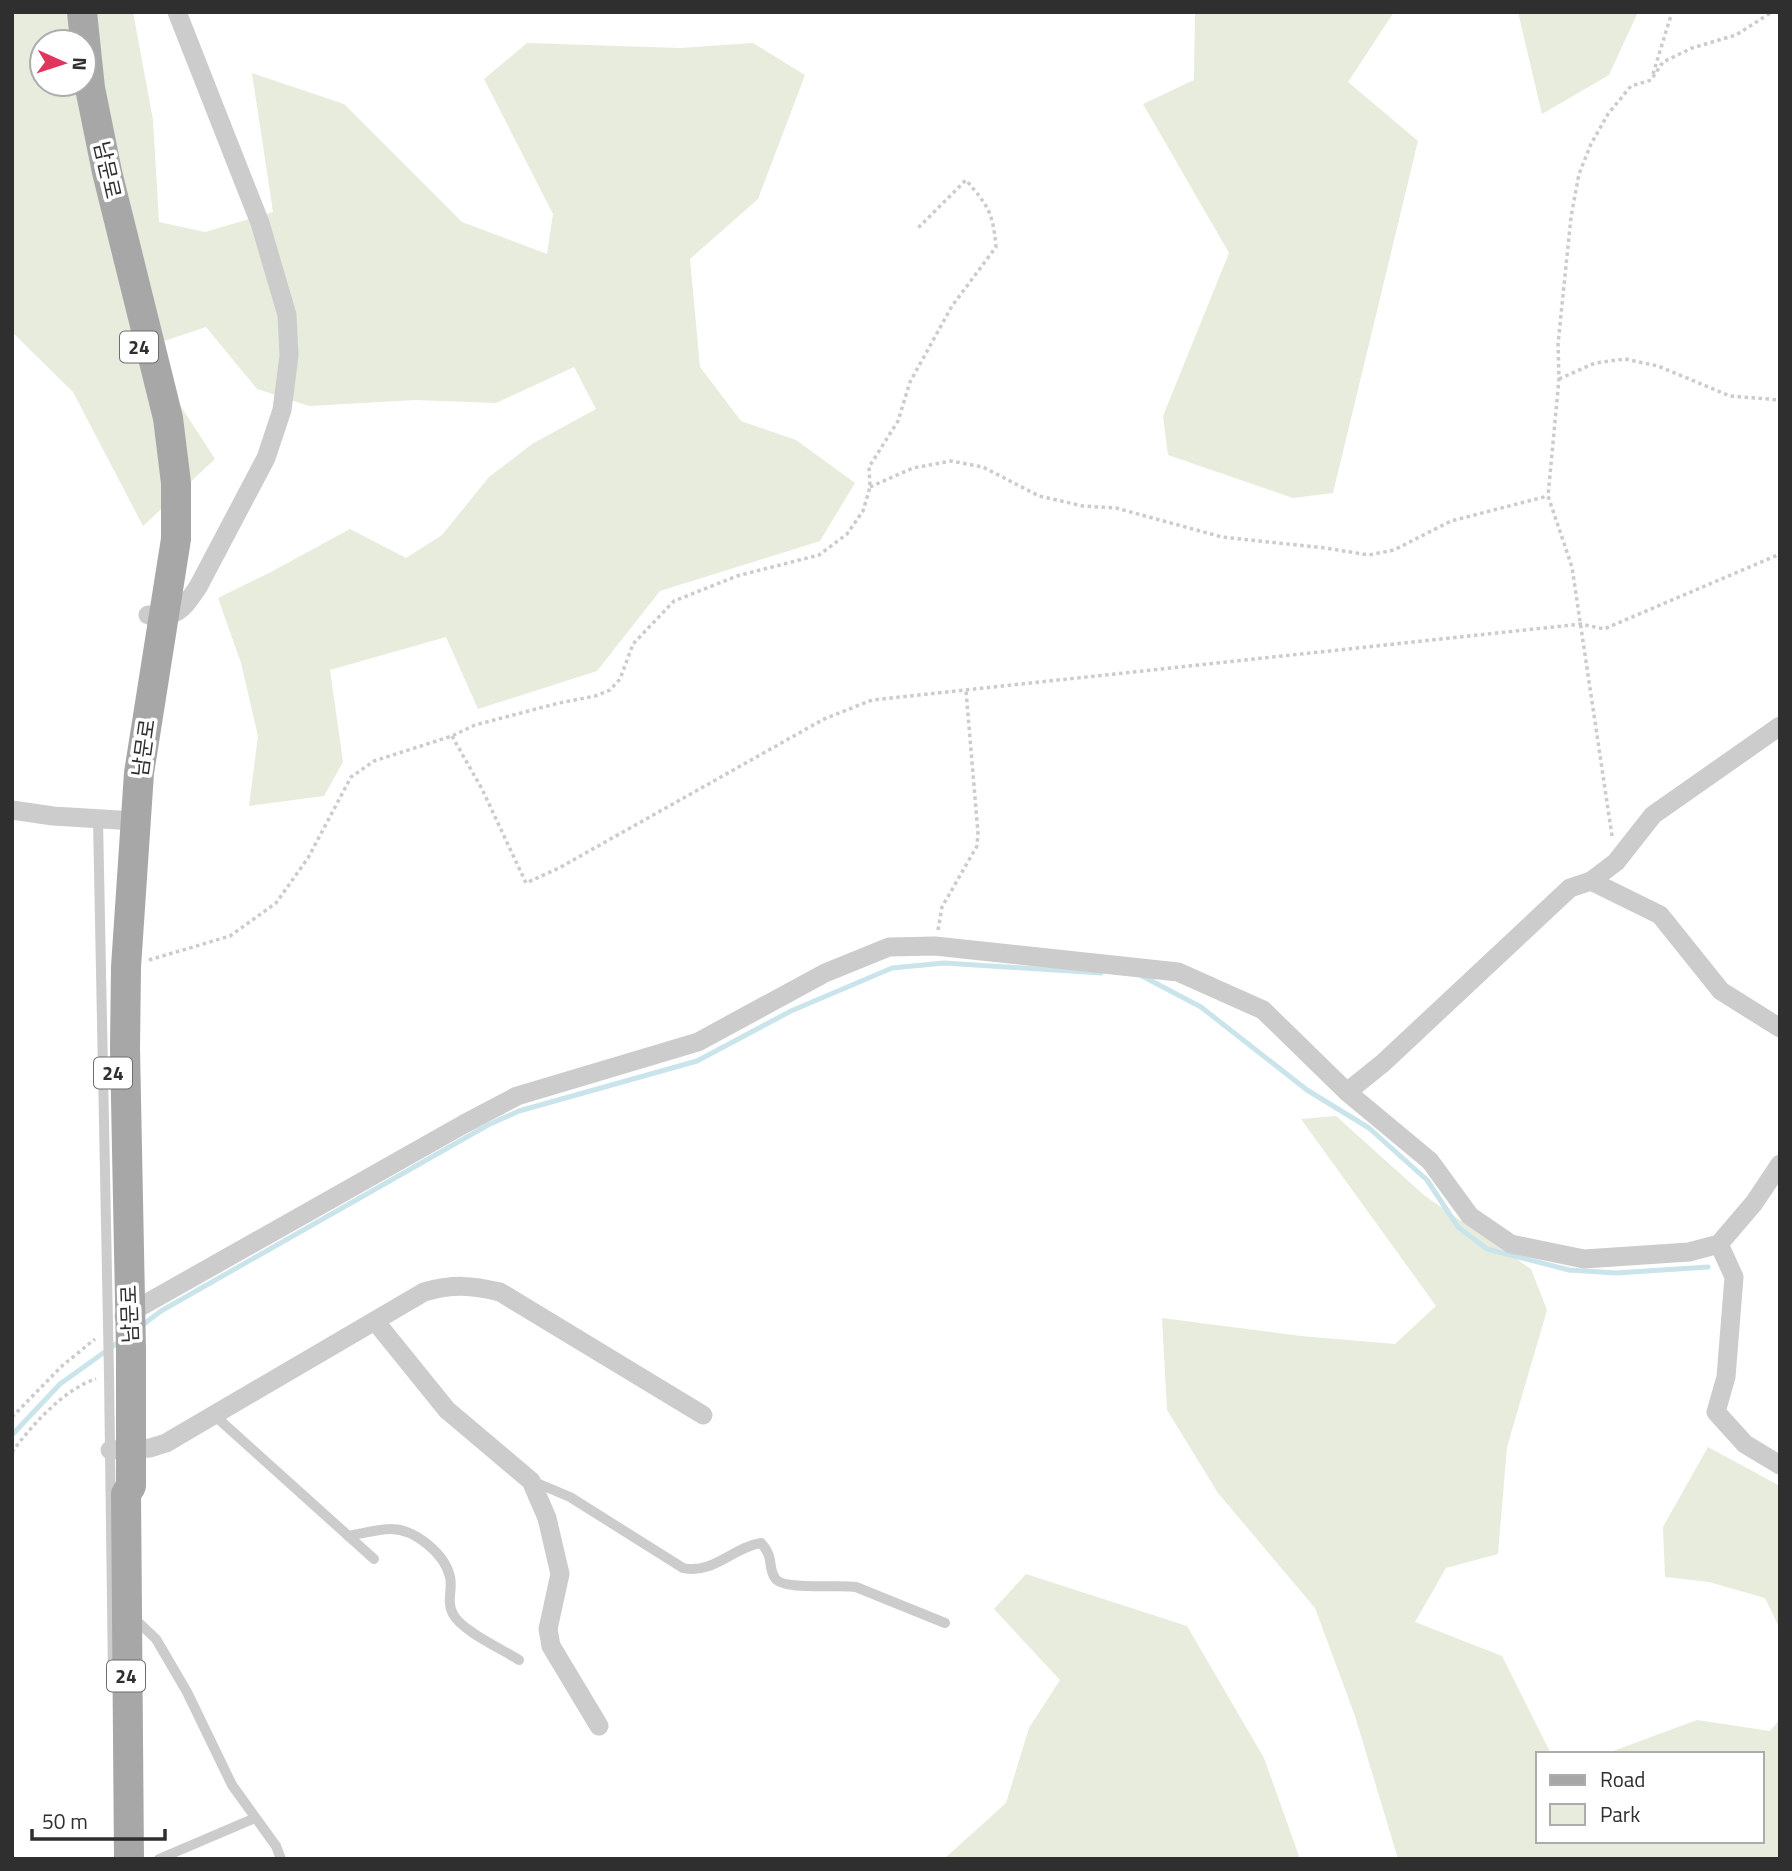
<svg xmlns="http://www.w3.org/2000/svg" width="1792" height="1871" viewBox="0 0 1792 1871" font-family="'Titillium Web','Noto Sans KR',sans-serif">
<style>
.green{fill:#e7ecdd;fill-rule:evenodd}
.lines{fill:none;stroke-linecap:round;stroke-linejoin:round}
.stream{stroke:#cae4eb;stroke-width:5}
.path{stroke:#ccc;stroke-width:3.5;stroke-dasharray:3.5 3.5;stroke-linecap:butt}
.service{stroke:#ccc;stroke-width:10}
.minor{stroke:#ccc;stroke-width:19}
.primary{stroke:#a7a7a7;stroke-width:30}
.labels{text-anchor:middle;stroke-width:7;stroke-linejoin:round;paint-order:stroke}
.shield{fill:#fff;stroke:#6d6d6d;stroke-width:2}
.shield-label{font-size:19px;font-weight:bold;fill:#2f2f2f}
.street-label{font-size:21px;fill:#2f2f2f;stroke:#fff}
</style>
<rect width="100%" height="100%" fill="#fff"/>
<!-- green -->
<g class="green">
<path d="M12 12H133L153 120 159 222 205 232 273 212 252 73 344 104 462 222 547 254 553 214 484 79 527 43 680 48 753 43 805 75 758 199 690 259 700 367 741 421 796 440 855 483 820 541 660 591 597 671 478 709 446 637 330 670 343 762 324 796 249 806 258 736 241 663 218 598 269 573 350 529 406 558 442 535 489 477 532 444 596 409 574 367 496 403 415 400 309 406 257 389 206 327 143 348 215 459 143 526 73 392 12 332ZM42 42H84V84H42Z"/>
<polygon points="1195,12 1394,12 1348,82 1418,141 1333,493 1293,498 1168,455 1163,416 1229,253 1143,104 1194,80"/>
<polygon points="1518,12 1638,12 1609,75 1542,114"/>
<polygon points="1336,1116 1425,1196 1531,1269 1547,1310 1507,1447 1498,1554 1446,1568 1415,1622 1502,1656 1551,1754 1538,1754 1538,1841 1762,1841 1762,1754 1605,1754 1697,1720 1770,1731 1780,1719 1780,1859 1398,1859 1355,1716 1315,1608 1218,1493 1167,1410 1162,1318 1301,1336 1395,1344 1436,1306 1301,1119"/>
<polygon points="1708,1447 1780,1486 1780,1629 1765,1598 1709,1582 1665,1577 1663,1527"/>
<polygon points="1026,1574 1187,1626 1264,1758 1300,1859 944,1859 1006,1803 1029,1728 1060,1680 994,1609"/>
</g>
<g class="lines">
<!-- stream -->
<g class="stream">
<polyline points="1142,976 1201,1007 1307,1090 1369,1128 1427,1180 1458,1227 1487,1249 1569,1270 1616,1273 1708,1267"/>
<polyline points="140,1327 161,1311 488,1125 519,1111 697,1061 791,1011 892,968 944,963 1101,973"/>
<polyline points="12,1435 60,1384 120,1341"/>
</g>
<!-- path -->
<g class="path">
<polyline points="1653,74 1672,12"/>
<polyline points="1559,379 1595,363 1625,359 1658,366 1730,396 1780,400"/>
<polyline points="870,487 913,468 951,461 983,467 1039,496 1083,506 1116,508 1222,537 1325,548 1369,555 1394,550 1451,521 1548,496"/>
<polyline points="452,736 482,789 526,883 559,868 824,719 872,700 1581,624 1604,629 1780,554"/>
<polyline points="1612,836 1572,567 1548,496 1559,379 1558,344 1571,217 1579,174 1591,144 1608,114 1631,86 1651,80 1663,62 1692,48 1736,35 1772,12"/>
<polyline points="938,930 942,907 977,846 978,833 966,691"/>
<path d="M149 960 230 936 276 903 308 858 351 777 374 761 452 736 475 725 559 703 595 696 610 690 620 679 633 644 674 601 737 576 819 555 847 534 863 511 870 487 869 467 898 421 910 382 952 306 996 247C993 212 988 206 966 180L917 229"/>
<polyline points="12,1417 62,1366 95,1339"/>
<path d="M12 1452C32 1425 64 1389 96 1379"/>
</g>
<!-- service -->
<g class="service">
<polyline points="98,819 109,1375 113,1676"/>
<polyline points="214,1415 374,1559"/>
<path d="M532 1481 570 1497 683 1568C713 1575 733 1547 761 1543 775 1558 767 1566 775 1578 782 1591 841 1584 856 1587L945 1623"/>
<path d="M348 1536C362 1534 377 1529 391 1529 415 1529 445 1554 450 1577 453 1590 446 1601 453 1614 462 1631 502 1649 519 1660"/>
<polyline points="134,1618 156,1639 187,1692 232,1785 276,1846 281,1859"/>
<polyline points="159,1859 255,1818"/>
</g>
<!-- minor -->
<g class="minor">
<path d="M148 615C178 618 182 610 198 587L266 458 282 410 289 356 287 315 260 223 177 12"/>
<polyline points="12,810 53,816 135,821"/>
<polyline points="1591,881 1660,915 1721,991 1780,1028"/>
<polyline points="1347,1092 1430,1161 1470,1216 1511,1244 1584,1259 1689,1252 1719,1244 1754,1203 1780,1164"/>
<polyline points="1719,1244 1734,1277 1726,1377 1716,1412 1745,1444 1780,1465"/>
<polyline points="124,1316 464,1124 517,1096 698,1042 825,973 889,947 935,946 1178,972 1263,1010 1347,1092 1383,1063 1570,888 1591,881 1616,862 1653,815 1780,726"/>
<polyline points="375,1321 447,1410 531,1481 547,1518 560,1574 548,1629 551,1646 599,1726"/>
<path d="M110 1450 150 1448 166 1443 424 1292C453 1284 471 1285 500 1292L703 1415"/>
</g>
<!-- primary -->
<polyline class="primary" points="82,12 90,88 107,172 168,418 176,483 176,539 139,773 126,967 125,1048 131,1351 131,1486 126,1494 129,1859"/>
</g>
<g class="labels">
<!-- shield labels -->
<g class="shield">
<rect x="120" y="331.5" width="38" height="31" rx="5"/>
<rect x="94" y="1057.5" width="38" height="31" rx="5"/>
<rect x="107" y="1660.5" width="38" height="31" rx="5"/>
</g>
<g class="shield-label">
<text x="139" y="354">24</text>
<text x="113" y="1080">24</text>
<text x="126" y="1683">24</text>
</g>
<!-- street labels -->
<g class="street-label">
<text transform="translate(107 170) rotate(77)" y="7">남문로</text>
<text transform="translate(144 748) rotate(-82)" y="7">남문로</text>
<text transform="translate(130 1314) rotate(-92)" y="7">남문로</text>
</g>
</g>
<!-- border -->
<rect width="1792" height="1871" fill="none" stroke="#2f2f2f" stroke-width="28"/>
<!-- legend -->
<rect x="1536" y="1752" width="228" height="91" fill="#ffffff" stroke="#acacac" stroke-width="2"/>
<rect x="1550" y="1775" width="35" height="10" fill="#a7a7a7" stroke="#acacac" stroke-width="2"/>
<text x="1600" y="1787" font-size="21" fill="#2f2f2f">Road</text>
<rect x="1550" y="1804" width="35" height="21" fill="#e7ecdd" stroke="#acacac" stroke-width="2"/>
<text x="1600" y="1822" font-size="21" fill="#2f2f2f">Park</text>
<!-- north arrow -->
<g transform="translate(63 63) rotate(93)"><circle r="33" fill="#ffffff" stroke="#acacac" stroke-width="2"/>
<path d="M0-5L12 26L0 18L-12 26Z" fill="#e2355e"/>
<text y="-10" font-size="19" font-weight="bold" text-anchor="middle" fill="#2f2f2f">N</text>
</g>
<!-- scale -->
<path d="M32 1829v10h133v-10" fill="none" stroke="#2f2f2f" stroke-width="3.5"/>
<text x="42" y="1829" font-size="21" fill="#2f2f2f" stroke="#ffffff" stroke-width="5" paint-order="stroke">50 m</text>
</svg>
